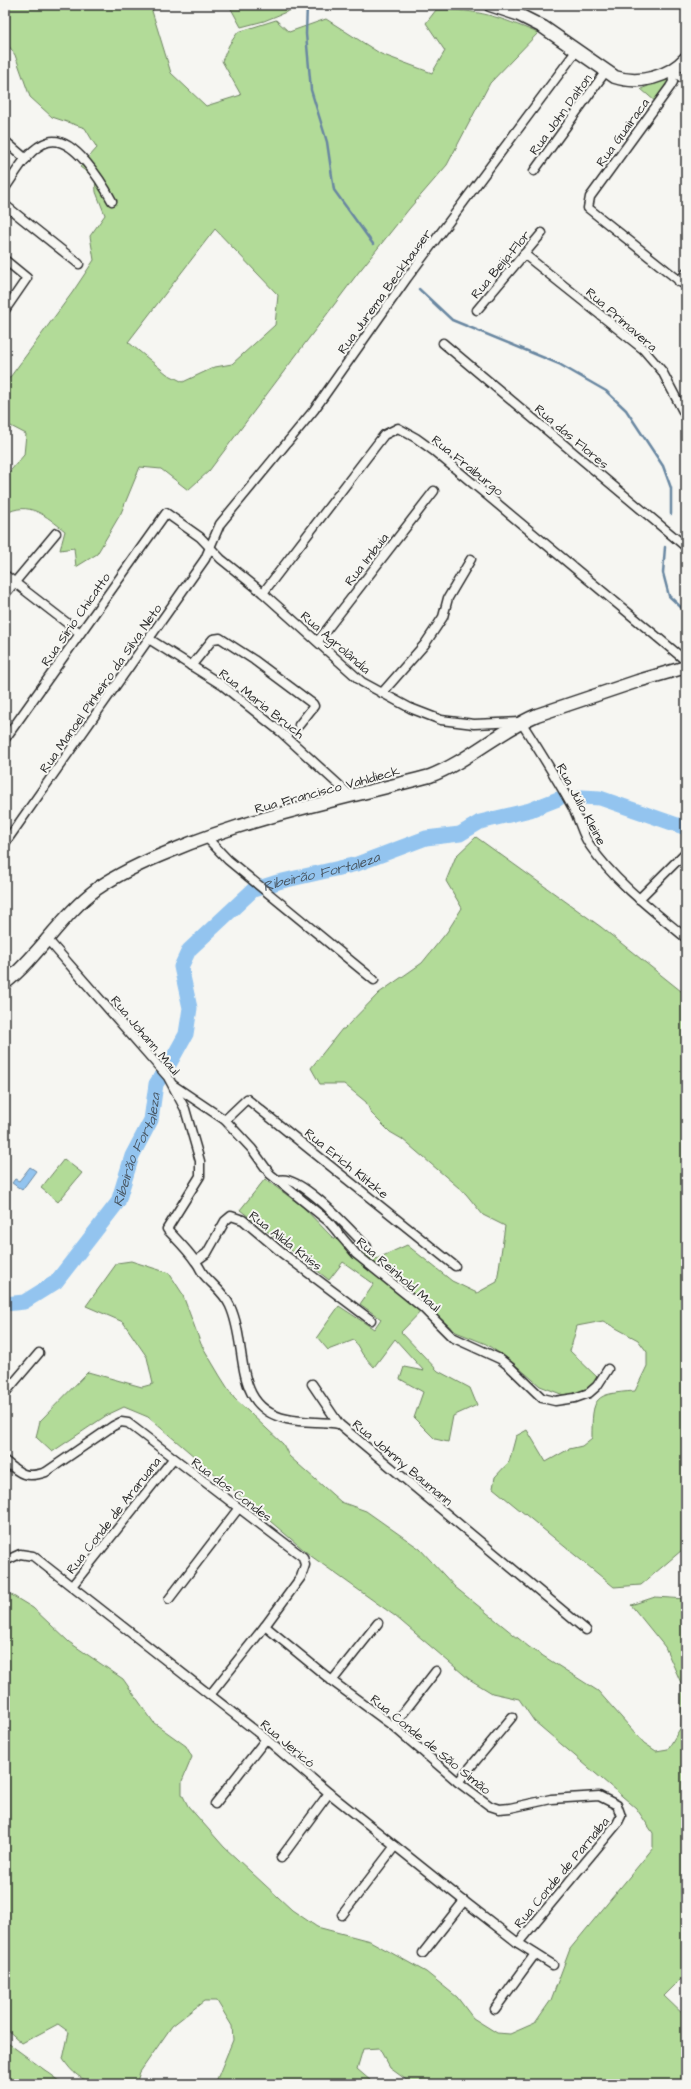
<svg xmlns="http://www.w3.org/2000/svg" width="691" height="2089" viewBox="0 0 691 2089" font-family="'Architects Daughter',sans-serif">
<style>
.green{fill:#b2db98;stroke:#6e8362;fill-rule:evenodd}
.water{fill:#93c4ef;stroke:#6987a1}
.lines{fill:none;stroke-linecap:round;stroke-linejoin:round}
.stream{stroke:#6987a1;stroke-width:2.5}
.river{stroke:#93c4ef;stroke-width:15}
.street-casing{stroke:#2b2b2b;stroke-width:11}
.secondary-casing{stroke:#2b2b2b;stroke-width:15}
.street{stroke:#f6f6f2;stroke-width:8}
.secondary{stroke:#f6f6f2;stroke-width:12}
.labels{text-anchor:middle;stroke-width:4;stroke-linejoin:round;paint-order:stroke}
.street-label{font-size:13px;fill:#2b2b2b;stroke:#f6f6f2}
.water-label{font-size:14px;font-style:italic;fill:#4a5966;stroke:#f6f6f2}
</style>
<rect width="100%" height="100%" fill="#f6f6f2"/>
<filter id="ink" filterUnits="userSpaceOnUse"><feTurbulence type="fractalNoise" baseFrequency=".025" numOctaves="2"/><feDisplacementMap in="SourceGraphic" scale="8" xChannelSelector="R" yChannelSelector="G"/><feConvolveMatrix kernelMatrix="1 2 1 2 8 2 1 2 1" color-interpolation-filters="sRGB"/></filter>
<g filter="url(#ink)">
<!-- green -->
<g class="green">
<path d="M5 5H156L152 11 171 73 206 106 241 95 222 61 229 45 238 32 276 20 289 32 326 19 381 54 432 73 445 51 426 23 436 10C479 9 499 17 538 33L490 83 447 165 409 209 358 273 209 471 188 490 161 469 140 467 121 513 97 554 76 567 74 548 60 550 65 531C46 516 29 500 5 514V477L24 455 26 434 5 423V381L8 380 72 293 94 260 90 236 105 215 96 192 95 178 80 167 97 148 85 128 52 117 30 97 15 55 5 40ZM215 229 278 295 275 325 232 364 215 367 183 382 167 374 128 342Z"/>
<polygon points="229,5 290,5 291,10 264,21 241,27"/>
<polygon points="667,78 670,78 670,82 656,102 641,89"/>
<path d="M476 837 601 927 686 995V1542L682 1550 641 1585 614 1587 493 1488 495 1477 509 1462 516 1436 527 1430 546 1462 569 1449 582 1446 592 1438C592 1396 594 1394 635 1391L647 1366V1352L638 1340 603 1321 577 1326 570 1351 598 1378 591 1389 566 1396 540 1386 511 1361 486 1344 456 1332 426 1306 401 1332 438 1371 470 1388 477 1405 453 1416 448 1442 435 1439 414 1418 423 1392 400 1379 404 1367 424 1371 395 1339 374 1367 363 1355 354 1340 328 1350 317 1337 339 1306 374 1329 381 1319 360 1304 374 1284 343 1262 329 1280 240 1210 265 1179 302 1206 332 1237 376 1259 407 1245 452 1281 477 1293 497 1282 505 1226 483 1215 466 1194 402 1139 390 1132 371 1113 366 1102 344 1084H320L311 1068 342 1029H344L379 993 422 963 447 932 462 908 446 881 456 856Z"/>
<polygon points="64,1159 82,1173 58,1202 41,1188"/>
<path d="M131 1261 169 1273 182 1293 201 1344 220 1376 234 1398 283 1444 289 1456 341 1502 366 1511 420 1549 455 1587 529 1647 598 1691 644 1743 656 1751 668 1749 681 1727 682 1685 665 1647 631 1605 655 1597 686 1599V1974L664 1996 686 2017V2084H412L390 2068 379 2048 363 2049 357 2069 371 2081V2084H215L233 2040 232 2026 217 2001H204L172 2026 140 2072 136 2084C103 2084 82 2089 63 2059L69 2032 58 2024 22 2043 5 2028V1591L33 1608 69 1642 123 1679 154 1723 186 1746 192 1757 182 1781V1794L188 1806 224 1847 292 1910 317 1927 370 1941 426 1972 457 1997 473 2018 497 2033 510 2034 535 2023 551 2000 570 1949 653 1848V1833L636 1808 534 1721 519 1699 492 1693 469 1679 395 1616 311 1556 148 1417 124 1407 107 1415 52 1452 36 1437 40 1421 88 1372 142 1387 153 1384 147 1357 123 1322 86 1306 117 1263Z"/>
<polygon points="5,2041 64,2084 5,2084"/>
</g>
<!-- water -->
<polygon class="water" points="30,1167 36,1171 22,1190 12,1183 15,1179 19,1181"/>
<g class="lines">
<!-- stream -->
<g class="stream">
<polyline points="307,5 306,34 311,90 327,142 334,190 373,244"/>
<polyline points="419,289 452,320 559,364 606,391 626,410 663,466 671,488 671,514"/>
<polyline points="665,547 663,573 669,596 686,612"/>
</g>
<!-- river -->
<g class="river">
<polyline points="582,797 600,798 686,828"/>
<path id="s1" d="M5 1304 24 1302 56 1282 118 1202 132 1156 151 1120 156 1084 170 1063 186 1034 190 1008 181 967 189 950 253 890 278 882 357 864 426 838 460 834 480 822 530 810 558 799"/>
</g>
<!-- street casing -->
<g class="street-casing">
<g id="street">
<polyline points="672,70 673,82 670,87 590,197 588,208 686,286"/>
<polyline points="672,70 686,81"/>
<polyline points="5,141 26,159"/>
<polyline points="534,171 606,71"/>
<path d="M5 188C16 173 28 148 48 142 73 134 103 184 112 201"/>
<polyline points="5,205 79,264"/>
<polyline points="524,254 643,349 662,371 686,417"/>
<polyline points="5,260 27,278 5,310"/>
<polyline points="679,282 686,273"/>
<polyline points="477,310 542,233"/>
<polyline points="443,343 686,547"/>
<polyline points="5,575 80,633"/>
<polyline points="263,593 384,435 398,428 416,438 434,451 686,661"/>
<polyline points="5,594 56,533"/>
<polyline points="149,639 222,685 282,733 351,796"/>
<polyline points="318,641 434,491"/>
<polyline points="191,666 213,639 220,638 254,660 313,704 314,706 299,725"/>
<polyline points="382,693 425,644 443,617 448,598 471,559"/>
<path d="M5 739 166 513 200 537 221 559 263 593 362 682 410 708 441 720 474 724 521 722C539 750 557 779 573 808 580 821 582 835 591 847 614 881 655 912 686 938"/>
<polyline points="206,837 228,860 374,980"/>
<polyline points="5,843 205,559 220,524 314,410 407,278 577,50"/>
<polyline points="639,899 686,852"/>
<path d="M48 940 168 1077 185 1109 200 1161V1176L167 1229C176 1239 187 1249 195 1261 199 1265 201 1272 205 1276 214 1286 225 1294 230 1306 249 1347 231 1407 287 1419 304 1423 322 1421 339 1424L586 1630"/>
<polyline points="173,1085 225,1120 252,1149 270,1174 328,1221 356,1254 423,1308 452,1337 500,1359 510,1367 542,1398 555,1401 575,1398 589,1393 597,1386 608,1369"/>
<polyline points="225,1120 247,1099 455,1266"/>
<path d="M279 1180C300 1173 352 1232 367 1247"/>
<polyline points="196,1261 207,1253 225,1221 231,1216 243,1220 282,1253 371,1320"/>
<polyline points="312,1384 339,1424"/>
<polyline points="5,1393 39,1353"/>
<path d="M5 1461C20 1474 26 1479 46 1472L113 1426 121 1422 128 1423 303 1557 305 1565 301 1577 265 1626 210 1695"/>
<polyline points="5,1561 20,1554 33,1556 266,1739 329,1793 464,1901 518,1943 553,1965"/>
<polyline points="72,1586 173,1459"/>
<polyline points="169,1599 238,1509"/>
<polyline points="265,1626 332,1681 393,1726 458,1782 490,1806 499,1809 510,1808 551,1799 599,1796 617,1805 621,1816 617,1824 518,1943"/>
<polyline points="332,1681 378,1623"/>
<polyline points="393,1726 436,1671"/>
<polyline points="458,1782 512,1717"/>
<polyline points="215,1804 266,1739"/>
<polyline points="281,1858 329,1793"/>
<polyline points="342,1915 395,1846"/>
<polyline points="423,1953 464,1901"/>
<polyline points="495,2009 535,1954"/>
</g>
</g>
<!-- secondary casing -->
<g class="secondary-casing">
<g id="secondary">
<path d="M490 5 517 14 543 27 615 77C639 85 669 77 686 58"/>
<path d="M5 983C40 955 62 914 98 888 120 873 146 861 171 851 254 816 343 799 430 776 468 761 499 731 537 715L638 681 686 667"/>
</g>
</g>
<!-- street -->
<use href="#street" class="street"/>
<!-- secondary -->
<use href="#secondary" class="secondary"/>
</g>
</g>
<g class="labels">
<!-- street labels -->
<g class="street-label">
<text transform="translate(560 114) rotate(-54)" y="5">Rua John Dalton</text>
<text transform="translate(622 132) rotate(-54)" y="5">Rua Guairaca</text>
<text transform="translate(500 264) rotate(-50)" y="5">Rua Beija-Flor</text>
<text transform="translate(384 291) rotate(-54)" y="5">Rua Jurema Beckhauser</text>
<text transform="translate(622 319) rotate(41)" y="5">Rua Primavera</text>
<text transform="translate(572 436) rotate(40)" y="5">Rua das Flores</text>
<text transform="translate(468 465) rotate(39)" y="5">Rua Fraiburgo</text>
<text transform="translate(366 559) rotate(-52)" y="5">Rua Imbuia</text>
<text transform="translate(75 619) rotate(-55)" y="5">Rua Sírio Chicatto</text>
<text transform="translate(336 642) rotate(41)" y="5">Rua Agrolândia</text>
<text transform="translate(100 688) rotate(-55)" y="5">Rua Manoel Pinheiro da Silva Neto</text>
<text transform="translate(262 703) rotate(38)" y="5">Rua Maria Bruch</text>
<text transform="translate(327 789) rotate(-15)" y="5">Rua Francisco Vahldieck</text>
<text transform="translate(582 804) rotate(62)" y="5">Rua Júlio Kleine</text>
<text transform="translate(146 1035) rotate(50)" y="5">Rua Johann Maul</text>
<text transform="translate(347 1163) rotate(39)" y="5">Rua Erich Klitzke</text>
<text transform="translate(286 1240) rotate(38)" y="5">Rua Alida Kniss</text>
<text transform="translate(399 1274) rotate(41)" y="5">Rua Reinhold Maul</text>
<text transform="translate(403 1462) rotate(40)" y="5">Rua Johnny Baumann</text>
<text transform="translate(232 1489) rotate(37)" y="5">Rua dos Condes</text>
<text transform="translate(113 1515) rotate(-52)" y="5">Rua Conde de Araruana</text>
<text transform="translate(288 1743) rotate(40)" y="5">Rua Jericó</text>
<text transform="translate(431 1744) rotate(39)" y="5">Rua Conde de São Simão</text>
<text transform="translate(561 1872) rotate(-50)" y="5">Rua Conde de Parnaíba</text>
</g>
<!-- water labels -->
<g class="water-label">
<text dy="5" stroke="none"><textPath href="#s1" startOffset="587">Ribeirão Fortaleza</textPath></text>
<text dy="5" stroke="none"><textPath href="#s1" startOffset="214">Ribeirão Fortaleza</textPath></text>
</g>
</g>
<!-- margin -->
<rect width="691" height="2089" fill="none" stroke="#f6f6f2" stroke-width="20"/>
<rect x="10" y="10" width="671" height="2069" fill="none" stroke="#2b2b2b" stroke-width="1.5" filter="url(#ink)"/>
</svg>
